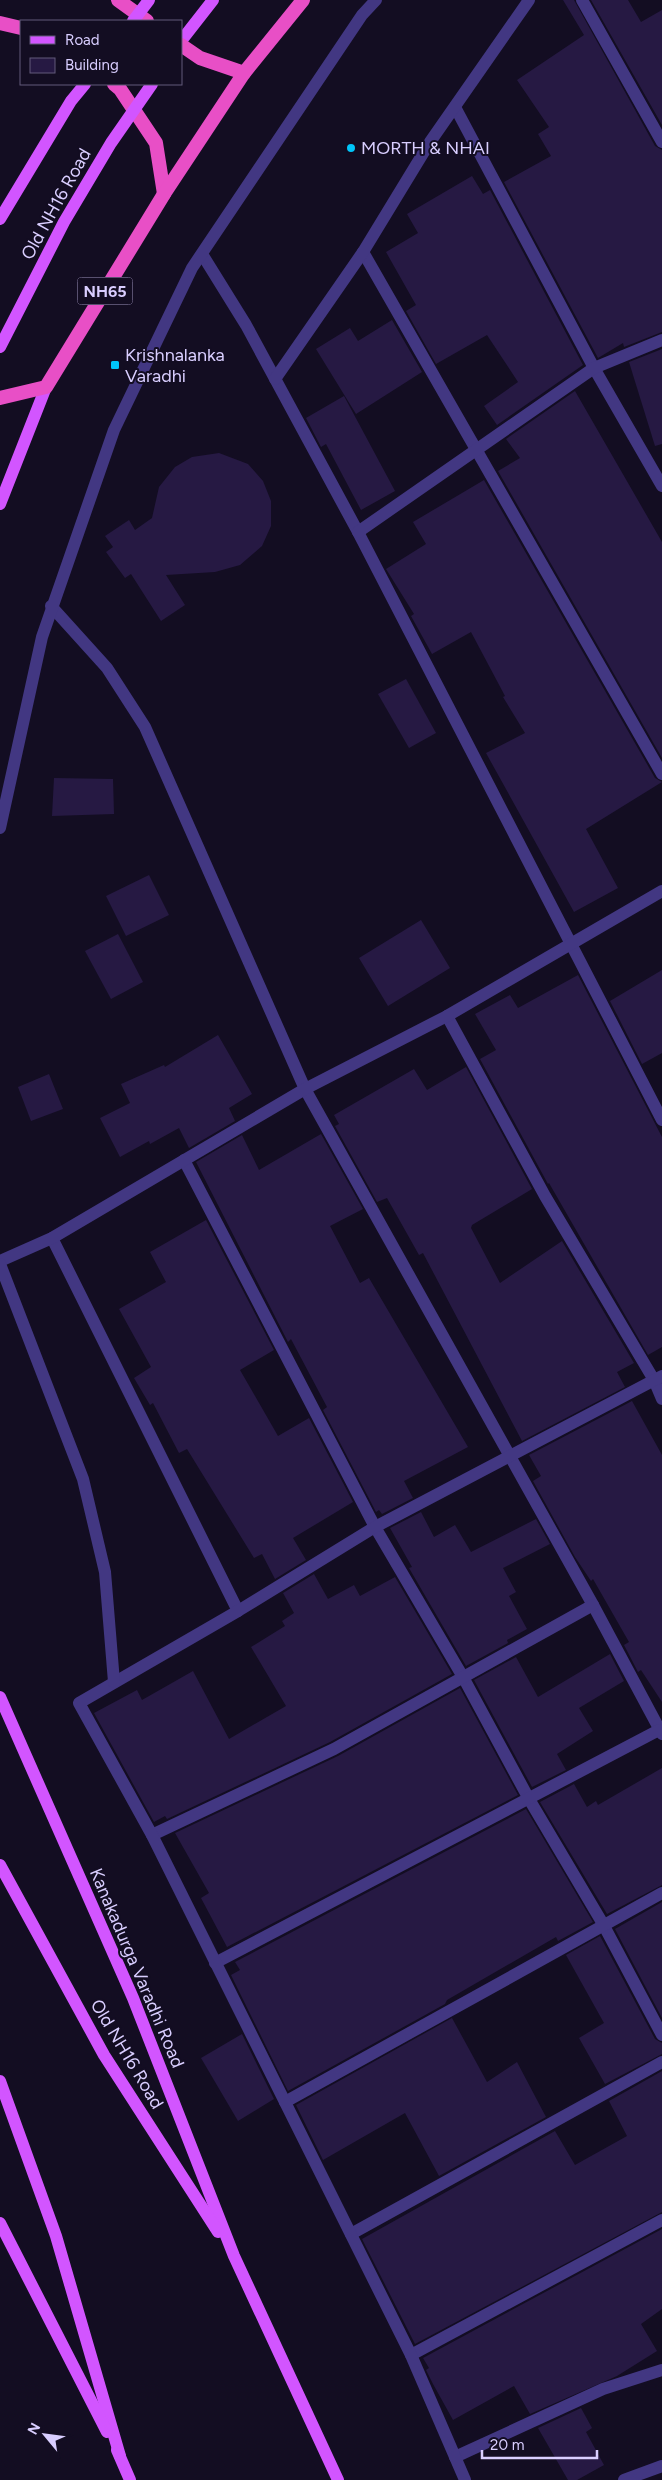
<svg xmlns="http://www.w3.org/2000/svg" width="662" height="2480" viewBox="0 0 662 2480" font-family="Figtree,sans-serif">
<style>
.building{fill:#261943}
.lines{fill:none;stroke-linecap:round;stroke-linejoin:round}
.minor{stroke:#423782;stroke-width:12}
.tertiary{stroke:#423782;stroke-width:12}
.primary{stroke:#d255ff;stroke-width:12}
.trunk{stroke:#e84fc6;stroke-width:14}
.primary-bridge{stroke:#d255ff;stroke-width:12}
.poi-dot{fill:#00c5f9;stroke:#130d22;stroke-width:2}
.labels{text-anchor:middle;stroke-width:4;stroke-linejoin:round;paint-order:stroke}
.shield{fill:#130d22;stroke:#9e94bd;stroke-width:1}
.shield-label{font-size:16px;font-weight:bold;fill:#d9ceff}
.poi-label{font-size:18px;fill:#d9ceff;stroke:#130d22;text-anchor:start}
.street-label{font-size:18px;fill:#d9ceff;stroke:#130d22}
</style>
<rect width="100%" height="100%" fill="#130d22"/>
<!-- building -->
<g class="building">
<polygon points="563,0 574,0 655,146 662,150 662,332 624,347 623,343 598,358 504,182 551,156 538,134 549,127 517,80 584,35"/>
<polygon points="591,0 628,0 641,22 662,10 662,125"/>
<polygon points="472,176 483,194 490,190 583,365 497,425 484,406 518,382 487,335 436,364 406,311 416,305 386,252 418,233 407,214"/>
<polygon points="392,320 422,372 356,414 316,349 350,328 358,341"/>
<polygon points="662,349 662,444 655,446 629,362"/>
<polygon points="575,391 662,542 662,758 498,471 520,458 506,439"/>
<polygon points="344,396 395,491 361,510 326,444 321,447 306,418"/>
<polygon points="219,453 248,464 263,481 271,501 271,526 262,546 240,565 215,572 166,575 185,605 161,621 131,574 125,578 106,552 113,547 105,536 129,520 135,530 152,518 159,487 175,467 192,457"/>
<polygon points="484,480 655,778 662,782 586,829 618,888 574,912 486,753 525,733 503,697 505,696 471,632 432,654 411,616 414,614 386,569 426,544 413,522"/>
<polygon points="406,679 436,733 409,748 378,694"/>
<polygon points="54,778 113,779 114,814 52,816"/>
<polygon points="149,875 169,915 126,936 106,896"/>
<polygon points="421,920 450,968 388,1006 359,958"/>
<polygon points="118,934 143,982 111,999 85,951"/>
<polygon points="662,970 662,1053 642,1064 610,1001"/>
<polygon points="578,975 662,1137 662,1347 648,1355 549,1183 548,1184 480,1059 496,1050 475,1014 510,995 518,1008"/>
<polygon points="218,1035 252,1094 229,1108 235,1121 189,1148 179,1128 150,1144 149,1141 120,1157 100,1118 130,1103 121,1084 164,1065 165,1067"/>
<polygon points="466,1067 532,1189 472,1225 471,1228 500,1283 562,1241 634,1363 617,1372 625,1387 522,1441 423,1253 419,1255 387,1198 377,1202 335,1126 339,1124 334,1115 414,1069 427,1090"/>
<polygon points="49,1074 63,1109 31,1121 18,1087"/>
<polygon points="321,1134 363,1209 330,1226 360,1283 369,1278 468,1447 404,1481 413,1498 382,1514 379,1510 376,1512 323,1410 327,1407 291,1339 288,1342 196,1162 242,1135 259,1170"/>
<polygon points="206,1220 274,1350 240,1370 278,1436 309,1418 353,1502 293,1538 306,1560 275,1579 262,1554 254,1558 187,1449 179,1453 153,1403 150,1405 134,1378 151,1367 119,1309 166,1282 150,1252"/>
<polygon points="632,1401 662,1455 662,1702 641,1670 638,1672 624,1645 629,1642 593,1579 591,1581 575,1557 533,1481 541,1476 529,1455"/>
<polygon points="421,1512 434,1537 455,1525 471,1552 536,1519 550,1544 503,1568 516,1592 509,1596 527,1629 507,1640 508,1643 466,1666 409,1568 412,1567 390,1528"/>
<polygon points="314,1574 328,1599 354,1585 360,1596 395,1577 452,1674 330,1742 167,1819 165,1816 154,1822 94,1713 137,1690 142,1700 193,1671 229,1739 286,1706 251,1647 285,1626 282,1621 294,1613 283,1593"/>
<polygon points="610,1654 624,1681 579,1708 593,1731 557,1754 566,1770 532,1787 474,1680 516,1657 538,1697"/>
<polygon points="460,1688 518,1795 227,1947 201,1898 209,1893 175,1833 338,1756"/>
<polygon points="662,1768 662,1885 607,1914 540,1802 574,1784 587,1807 596,1801 598,1805"/>
<polygon points="526,1809 593,1922 558,1941 556,1937 447,2000 445,2004 288,2091 231,1975 240,1970 235,1962"/>
<polygon points="662,1902 662,2018 615,1929"/>
<polygon points="600,1936 655,2039 662,2043 662,2054 605,2084 579,2038 604,2023 566,1955"/>
<polygon points="452,2018 487,2082 517,2062 546,2117 439,2176 405,2113 323,2160 296,2105"/>
<polygon points="242,2034 274,2099 238,2121 201,2058"/>
<polygon points="662,2071 662,2212 415,2344 362,2239 555,2131 575,2165 627,2136 609,2101"/>
<polygon points="662,2229 662,2309 641,2324 657,2351 617,2376 530,2414 514,2386 453,2420 433,2384 426,2370 429,2368 423,2358"/>
<polygon points="581,2408 592,2428 586,2432 604,2465 577,2480 568,2480 538,2428"/>
</g>
<g class="lines">
<!-- minor -->
<g class="minor">
<polyline points="582,0 662,142"/>
<polyline points="455,107 594,368 662,486"/>
<polyline points="363,252 662,774"/>
<polyline points="202,254 246,325 358,532 662,1120"/>
<polyline points="275,379 363,252 430,142 529,0"/>
<polyline points="358,532 594,368 662,340"/>
<polyline points="51,606 107,668 145,727 305,1089 593,1605 662,1734"/>
<polyline points="447,1016 545,1196 654,1380 662,1399"/>
<polyline points="184,1160 375,1527 463,1677 529,1799 603,1924 662,2035"/>
<polyline points="52,1238 238,1611"/>
<polyline points="0,1261 52,1238 305,1089 447,1016 662,891"/>
<polyline points="152,1835 334,1749 593,1605"/>
<polyline points="215,1963 659,1730"/>
<polyline points="285,2102 662,1893"/>
<polyline points="351,2234 662,2062"/>
<polyline points="411,2355 662,2220"/>
<polyline points="455,2457 603,2389 662,2370"/>
<polyline points="465,2480 411,2355 152,1835 79,1703 238,1611 375,1527 662,1376"/>
<polyline points="624,2480 662,2466"/>
</g>
<!-- tertiary -->
<g class="tertiary">
<polyline points="0,828 42,637 114,430 192,268 362,15 376,0"/>
<polyline points="0,1264 83,1479 105,1572 114,1682"/>
</g>
<!-- primary -->
<g class="primary">
<polyline points="181,41 213,0"/>
<polyline points="0,219 71,101 85,84"/>
<polyline points="0,504 46,387"/>
<polyline points="0,1697 133,1998 234,2256 338,2480"/>
<polyline points="0,1865 104,2055 218,2232"/>
<polyline points="0,2081 56,2236 120,2456"/>
<polyline points="0,2223 107,2432"/>
<polyline points="117,2450 130,2480"/>
</g>
<!-- trunk -->
<g class="trunk">
<polyline points="118,0 147,21"/>
<polyline points="0,23 21,28"/>
<polyline points="181,45 200,58 244,73"/>
<polyline points="114,84 120,89 156,143 164,194"/>
<polyline points="0,398 46,387 164,194 244,73 303,0"/>
</g>
<!-- primary-bridge -->
<g class="primary-bridge">
<polyline points="133,21 149,0"/>
<polyline points="0,347 64,222 111,143 152,84"/>
</g>
</g>
<!-- markers -->
<g class="poi-dot">
<circle cx="351" cy="148" r="5"/>
<rect x="110" y="360" width="10" height="10" rx="2.5"/>
</g>
<g class="labels">
<!-- shield labels -->
<rect class="shield" x="77.5" y="277.5" width="55" height="27" rx="4"/>
<g class="shield-label">
<text x="105" y="297">NH65</text>
</g>
<!-- poi labels -->
<g class="poi-label">
<text x="361" y="154">MORTH &amp; NHAI</text>
<text x="125" y="361">Krishnalanka<tspan x="125" dy="21">Varadhi</tspan></text>
</g>
<!-- street labels -->
<g class="street-label">
<text transform="translate(56 204) rotate(-61)" y="6">Old NH16 Road</text>
<text transform="translate(137 1968) rotate(67)" y="6">Kanakadurga Varadhi Road</text>
<text transform="translate(127 2054) rotate(59)" y="6">Old NH16 Road</text>
</g>
</g>
<!-- legend -->
<rect x="20" y="20" width="162" height="65" fill="#130d22" stroke="#625a7a"/>
<rect x="30" y="36" width="25" height="8" fill="#d255ff" stroke="#625a7a"/>
<text x="65" y="45" font-size="15" fill="#d9ceff">Road</text>
<rect x="30" y="58" width="25" height="15" fill="#261943" stroke="#625a7a"/>
<text x="65" y="70" font-size="15" fill="#d9ceff">Building</text>
<!-- north arrow -->
<g transform="translate(45 2435) rotate(299)" stroke="#130d22" stroke-width="4" paint-order="stroke">
<path d="M0-4L9 19L0 12L-9 19Z" fill="#d9ceff"/>
<text y="-8" font-size="14" font-weight="bold" text-anchor="middle" fill="#d9ceff">N</text>
</g>
<!-- scale -->
<path d="M482 2450v8h115v-8" fill="none" stroke="#d9ceff" stroke-width="2.5"/>
<text x="490" y="2450" font-size="15" fill="#d9ceff" stroke="#130d22" stroke-width="4" paint-order="stroke">20 m</text>
</svg>
